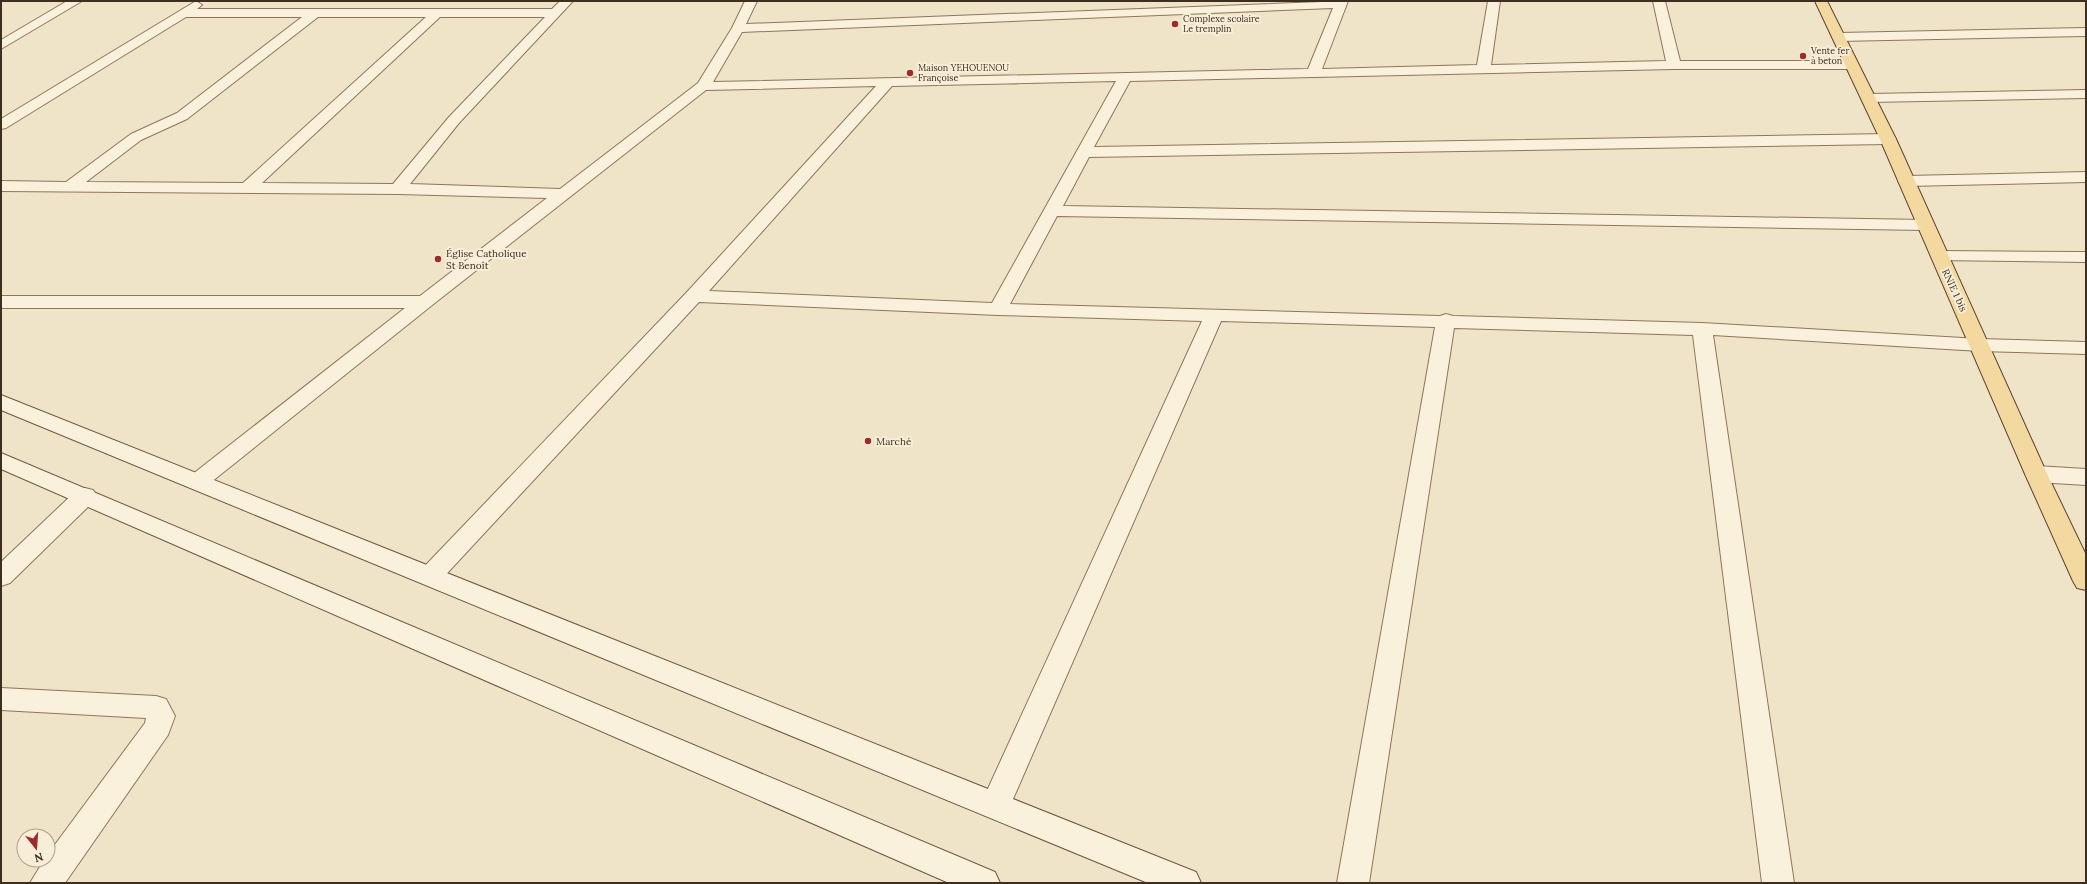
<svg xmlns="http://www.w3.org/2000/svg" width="2087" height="884" viewBox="0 0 2087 884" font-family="Lora,serif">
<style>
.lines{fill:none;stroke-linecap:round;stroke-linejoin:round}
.street-casing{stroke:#8d765c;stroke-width:2}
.secondary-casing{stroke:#6f573f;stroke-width:2}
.primary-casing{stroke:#5b4430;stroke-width:2}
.street{fill:#faf1dc;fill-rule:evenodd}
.secondary{fill:#faf1dc;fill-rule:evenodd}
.primary{fill:#f3d9a0;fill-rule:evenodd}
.poi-dot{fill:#9e2a2b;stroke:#f7eed8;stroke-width:1.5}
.labels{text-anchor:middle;stroke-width:4;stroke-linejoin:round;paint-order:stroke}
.far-poi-label{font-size:9px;fill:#3d2e20;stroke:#f7eed8;text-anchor:start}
.poi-label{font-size:10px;fill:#3d2e20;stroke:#f7eed8;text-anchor:start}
.street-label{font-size:10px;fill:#3d2e20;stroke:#f7eed8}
</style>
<rect width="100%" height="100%" fill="#f0e4c8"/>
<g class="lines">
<!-- street casing -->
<g class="street-casing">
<g id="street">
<polygon points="67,1 82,1 1,49 1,40"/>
<path d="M196 1 202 5 197 9H552L560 1H573L459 123 410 184 560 189 698 83 732 28 745 1H757L746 24 1348 1 1322 69 1477 65 1488 1H1500L1491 65 1666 61 1653 1H1665L1680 61H1851L1858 65 1851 69H1674L1130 81 1094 147 1888 134 1893 136 1896 139 1893 142 1888 144 1089 157 1063 206 1925 220 1931 221 1934 225 1931 229 1925 230 1057 216 1010 304 1440 316 1446 314 1453 316 1702 323 1980 339 2086 342V354L1980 351 1713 335 1794 883H1762L1693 335 1454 328 1369 883H1337L1435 327 1221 321 1010 806 1006 815 995 819 984 815 980 806 1202 321 998 315 699 302 439 582 430 585 421 582 417 576 421 570 687 292 876 86 706 90 431 306 205 487 197 490 189 487 186 482 189 477 405 308H1V296H420L547 198 398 194 1 191V181L66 182 131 134 177 113 302 17H186L6 128 1 129V119ZM1333 8 1308 69 713 82 742 32ZM318 17H426L243 183 86 182 141 140 187 119ZM440 17H545L449 117 393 184 262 183ZM1116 81 992 303 709 291 892 86Z"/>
<polygon points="2086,28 2086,36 1839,41 1833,37 1839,33"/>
<polygon points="2086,90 2086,98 1869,102 1864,101 1862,98 1864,95 1869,94"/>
<polygon points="2086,172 2086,182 1906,186 1900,184 1898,181 1900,178 1906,176"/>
<polygon points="1940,251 2086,252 2086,262 1934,260 1931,256 1934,252"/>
<polygon points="2036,466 2086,469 2086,485 2036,482 2028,479 2025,474 2028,469"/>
<polygon points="85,488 93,490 97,496 93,502 10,583 1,586 1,562 77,490"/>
<polygon points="1,688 156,696 166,699 175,716 168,735 65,883 30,883 44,860 48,860 48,854 145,723 146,718 1,710"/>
</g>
</g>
<!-- secondary casing -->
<g class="secondary-casing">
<g id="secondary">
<polygon points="1,395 1196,872 1201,883 1148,883 1,410"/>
<polygon points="1,453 995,872 1000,883 949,883 1,469"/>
</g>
</g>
<!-- primary casing -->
<g class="primary-casing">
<polygon id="primary" points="1815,1 1827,1 1896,139 2047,474 2086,555 2086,590 2077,588 2073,581 2025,474 1880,139"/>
</g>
<!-- street -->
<use href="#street" class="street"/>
<!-- secondary -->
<use href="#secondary" class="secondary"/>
<!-- primary -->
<use href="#primary" class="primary"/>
</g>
<!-- markers -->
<g class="poi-dot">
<circle cx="1175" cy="24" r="4"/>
<circle cx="1803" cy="56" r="4"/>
<circle cx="910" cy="73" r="4"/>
<circle cx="438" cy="259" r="4"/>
<circle cx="868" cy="441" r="4"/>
</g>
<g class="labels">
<!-- far-poi labels -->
<g class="far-poi-label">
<text x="1183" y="22">Complexe scolaire<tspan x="1183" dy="10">Le tremplin</tspan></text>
<text x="1811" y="54">Vente fer<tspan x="1811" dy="10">à beton</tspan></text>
<text x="918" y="71">Maison YEHOUENOU<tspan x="918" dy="10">Françoise</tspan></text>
</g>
<!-- poi labels -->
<g class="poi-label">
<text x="446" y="257">Église Catholique<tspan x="446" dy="12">St Benoît</tspan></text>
<text x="876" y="445">Marché</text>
</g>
<!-- street labels -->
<g class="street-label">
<text transform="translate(1955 290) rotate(65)" y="4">RNIE 1 bis</text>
</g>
</g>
<!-- border -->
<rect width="2087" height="884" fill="none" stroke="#3d2e20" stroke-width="4"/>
<!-- north arrow -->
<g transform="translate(36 848) rotate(163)"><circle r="19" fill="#f7eed8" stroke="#ada18e"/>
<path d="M0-3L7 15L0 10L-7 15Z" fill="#9e2a2b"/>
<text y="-6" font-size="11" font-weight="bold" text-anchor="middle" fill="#3d2e20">N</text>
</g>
</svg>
